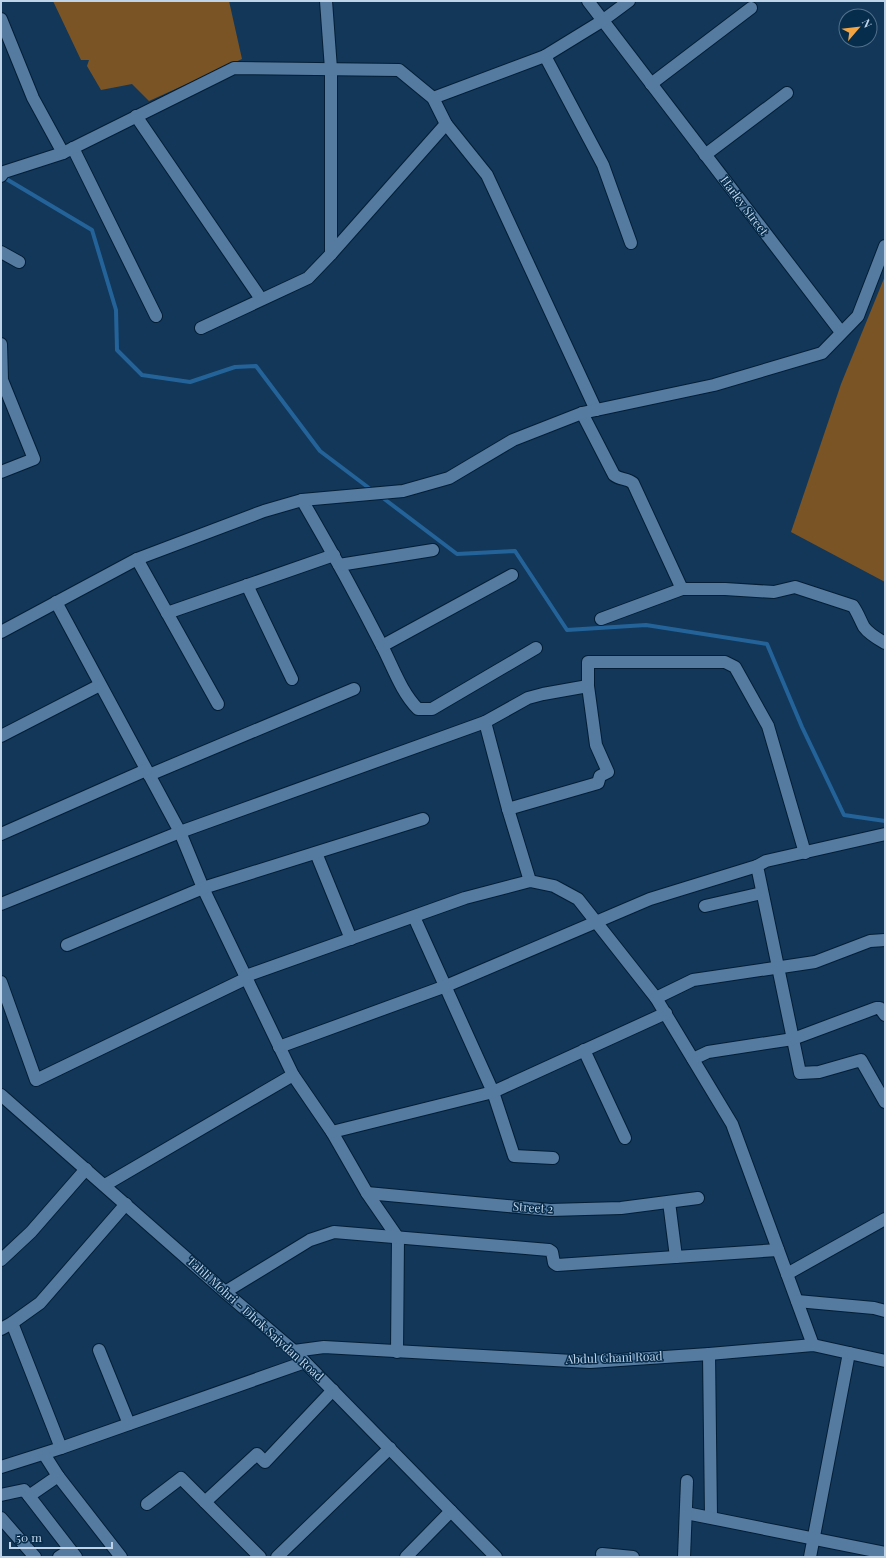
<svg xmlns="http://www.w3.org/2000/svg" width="886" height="1558" viewBox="0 0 886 1558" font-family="'Playfair Display',serif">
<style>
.green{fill:#7a5425}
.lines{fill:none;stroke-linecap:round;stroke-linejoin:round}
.stream{stroke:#24639a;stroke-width:4}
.street-casing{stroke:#031e36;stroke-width:14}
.secondary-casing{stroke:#031e36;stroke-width:14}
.street{stroke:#567ba0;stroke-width:12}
.secondary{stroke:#567ba0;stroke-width:12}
.labels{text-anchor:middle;stroke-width:3;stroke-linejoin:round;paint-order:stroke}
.street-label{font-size:12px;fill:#c0d4e9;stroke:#072d4d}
</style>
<rect width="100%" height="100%" fill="#133758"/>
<!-- green -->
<g class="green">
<polygon points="53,1 229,1 242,59 149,101 132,84 101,90 87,66 89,60 81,60"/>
<polygon points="885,276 885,582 791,532 841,384"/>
</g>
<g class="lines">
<!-- stream -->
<g class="stream">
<polyline points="3,177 92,230 116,310 117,350 142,375 190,382 235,367 256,366 320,451 369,488"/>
<polyline points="383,498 457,554 515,551 567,630 646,625 767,644 802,727 844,815 885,821"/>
</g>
<!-- street casing -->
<g class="street-casing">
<g id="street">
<polyline points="326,1 331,69 331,254"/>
<polyline points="588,1 841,332"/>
<polyline points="1,19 33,98 63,153"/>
<polyline points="545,56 603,165 631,243"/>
<polyline points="651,84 751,8"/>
<polyline points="433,98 545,56 602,21 629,1"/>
<polyline points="136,116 261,299"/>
<polyline points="73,148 156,316"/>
<polyline points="705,155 787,93"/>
<polyline points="1,176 4,172 63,153 234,68 399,70 433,98 446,124 487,175 596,410"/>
<polyline points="1,252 19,262"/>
<polyline points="201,328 308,278 331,254 446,124"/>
<polyline points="1,344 2,380 34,459 1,472"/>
<path d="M582 413 614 475C620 480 627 478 633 483L682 589"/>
<path d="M302 500C330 548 357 597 382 646 393 667 401 692 418 709H432L536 648"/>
<polyline points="137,559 218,704"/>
<polyline points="339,565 433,550"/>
<polyline points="247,585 292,679"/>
<polyline points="56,602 180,832 203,888 293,1075 332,1132 367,1193 398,1238 397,1352"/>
<polyline points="167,613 334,555"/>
<path d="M601 619 682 589H725L774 592 795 587 853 606C858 613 860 620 864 627 869 634 878 639 885 643"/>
<polyline points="1,632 137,559 264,511 302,500 403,491 449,478 513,440 582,413 714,385 822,353 858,316 885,246"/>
<polyline points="382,646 512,575"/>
<polyline points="485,722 508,809 530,881"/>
<polyline points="1,736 100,685"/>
<polyline points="149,775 354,689"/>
<polyline points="508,809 598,783 600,776 608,772 596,745 588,686 588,662 725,662 735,667 768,726 805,853"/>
<polyline points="1,834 146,770"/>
<polyline points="885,834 766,861 757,866 800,1073 819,1072 861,1060 885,1102"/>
<polyline points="316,853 351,939"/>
<polyline points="1,904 180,832 485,722 528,698 543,694 588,686"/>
<polyline points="705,906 762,893"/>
<polyline points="414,917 493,1092 514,1156 553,1158"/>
<polyline points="67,945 203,888 423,819"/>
<polyline points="1,982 36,1080 245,979 246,976 465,898 530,881 554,886 578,899 656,998 732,1124 813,1345"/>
<polyline points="656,998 693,980 815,962 870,941 885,940"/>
<polyline points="279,1047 446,986 650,899 757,866"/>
<polyline points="584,1050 625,1138"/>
<polyline points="693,1059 708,1052 793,1039 876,1008 880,1008 885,1015"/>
<polyline points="332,1132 493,1092 666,1013"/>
<polyline points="105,1185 293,1075"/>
<polyline points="367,1193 550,1210 621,1208 698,1198"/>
<polyline points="669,1202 676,1257"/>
<polyline points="1,1260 31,1232 86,1169"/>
<polyline points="787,1274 885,1219"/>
<polyline points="225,1292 310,1240 334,1232 549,1250 552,1252 554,1263 557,1265 778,1250"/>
<polyline points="797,1301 874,1308 885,1311"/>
<polyline points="12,1323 61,1448"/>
<polyline points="1,1329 12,1323 40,1303 126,1204"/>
<polyline points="99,1350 129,1424"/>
<polyline points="709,1354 711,1517"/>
<polyline points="1,1467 61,1448 305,1362"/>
<polyline points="58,1476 121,1557"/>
<polyline points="1,1495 24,1490 29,1496 58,1476 44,1454"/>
<polyline points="29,1496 76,1557"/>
<polyline points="147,1504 181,1478 205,1502"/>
<polyline points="686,1513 885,1553"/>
<polyline points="1,1518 35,1557"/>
<polyline points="602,1554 633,1557"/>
<polyline points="59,1557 70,1550"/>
<polyline points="260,1557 205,1502 257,1454 265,1462 333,1390"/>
<polyline points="277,1557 390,1448"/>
<polyline points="406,1557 451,1511"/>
<polyline points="684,1557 687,1481"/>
<polyline points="810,1557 849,1353"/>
</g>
</g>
<!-- secondary casing -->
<g class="secondary-casing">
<g id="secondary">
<polyline points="1,1095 225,1292 294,1351 496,1557"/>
<polyline points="294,1351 324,1347 590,1362 709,1354 813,1345 885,1361"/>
</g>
</g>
<!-- street -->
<use href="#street" class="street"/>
<!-- secondary -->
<use href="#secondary" class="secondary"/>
</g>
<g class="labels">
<!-- street labels -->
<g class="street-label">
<text transform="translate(744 206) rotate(53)" y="4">Harley Street</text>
<text transform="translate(533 1208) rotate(4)" y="4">Street 2</text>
<text transform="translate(255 1319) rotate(42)" y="4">Tahli Mohri - Dhok Saiydan Road</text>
<text transform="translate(614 1358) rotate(-2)" y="4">Abdul Ghani Road</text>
</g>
</g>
<!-- border -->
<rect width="886" height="1558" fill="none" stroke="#c0d4e9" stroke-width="4"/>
<!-- north arrow -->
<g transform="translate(858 28) rotate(62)"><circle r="19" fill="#072d4d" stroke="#51708b"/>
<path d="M0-3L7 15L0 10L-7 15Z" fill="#f2a542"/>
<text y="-6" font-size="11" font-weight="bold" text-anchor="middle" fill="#c0d4e9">N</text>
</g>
<!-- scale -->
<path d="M10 1542v6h102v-6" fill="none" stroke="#c0d4e9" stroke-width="2"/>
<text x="16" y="1542" font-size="12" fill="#c0d4e9" stroke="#072d4d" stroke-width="3" paint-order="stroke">50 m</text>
</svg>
